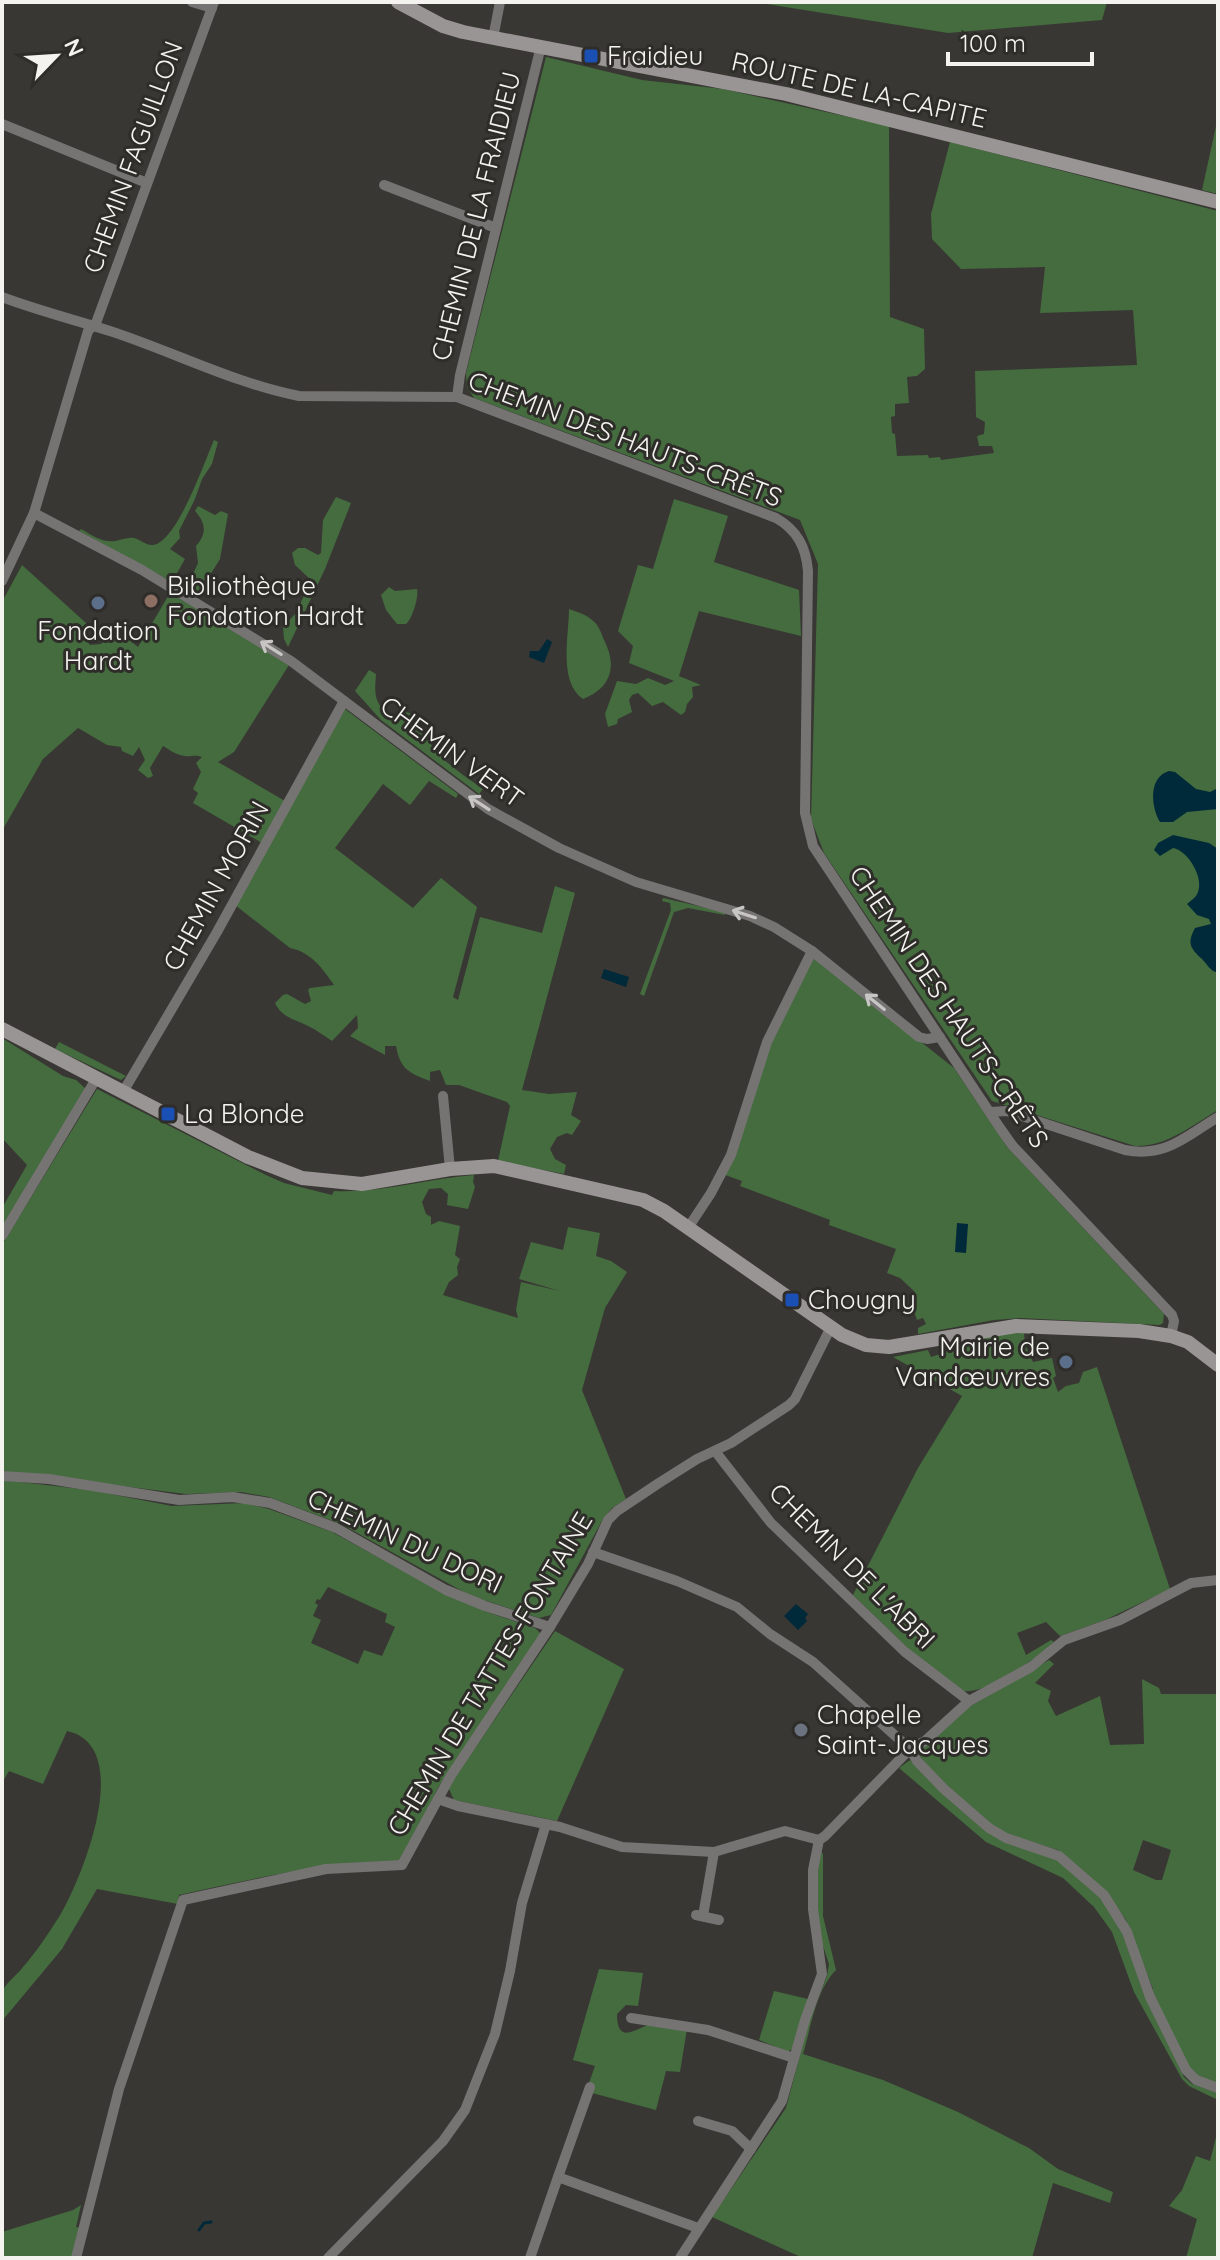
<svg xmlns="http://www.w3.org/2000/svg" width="1220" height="2260" viewBox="0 0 1220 2260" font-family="Quicksand,sans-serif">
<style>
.green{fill:#446c3e;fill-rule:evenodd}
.water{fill:#002939}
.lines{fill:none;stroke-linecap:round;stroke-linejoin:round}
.stream{stroke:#002939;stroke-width:3}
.street{stroke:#767373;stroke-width:10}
.secondary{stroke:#999594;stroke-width:14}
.oneway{stroke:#c8c6c4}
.transit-dot{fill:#1a4fb4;stroke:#2e2d29;stroke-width:3}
.education-dot{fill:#8d6e63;stroke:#2e2d29;stroke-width:3}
.service-dot{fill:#5c6f8a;stroke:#2e2d29;stroke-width:3}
.worship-dot{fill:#6b7280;stroke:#2e2d29;stroke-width:3}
.labels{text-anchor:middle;stroke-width:6;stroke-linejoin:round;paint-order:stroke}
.poi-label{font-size:26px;fill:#f4f3f0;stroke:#2e2d29;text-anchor:start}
.street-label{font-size:26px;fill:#f4f3f0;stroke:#2e2d29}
</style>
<rect width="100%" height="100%" fill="#383733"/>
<!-- green -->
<g class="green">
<polygon points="754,2 1107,2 1102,20 948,33"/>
<path d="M546 57 642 80 723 89 889 126 890 317 924 329 925 369 917 376 907 377 909 403 895 404V416L891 417 892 433 895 434 897 456 928 455 929 458 940 457 941 460 994 453 992 446H979L977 436 984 434 985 422 976 417 975 371 1137 365 1133 310 1040 313 1045 267 961 269 932 239 931 214 950 142 1218 211V1110C1193 1125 1166 1147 1135 1146L992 1101 824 853 811 819 818 564 800 520 474 398 467 387 466 373Z"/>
<polygon points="1218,117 1218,194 1202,190"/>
<path d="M214 440 218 442 212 464 202 479 195 499 179 531 180 538 170 549 185 559 172 582 79 531 81 529C92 535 102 543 116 541 121 540 128 537 134 538 142 540 148 548 157 544 180 533 204 463 214 440Z"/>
<polygon points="336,497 351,503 325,569 288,647 284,639 283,627 296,613 311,580 295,565 292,553 298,548 305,548 318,555 321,553 323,520"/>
<polygon points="674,499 728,516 714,562 799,590 801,636 699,611 679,676 701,685 692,687 693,697 687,704 685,712 681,715 663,702 652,706 638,693 632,695 629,700 632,712 618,719 617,724 608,727 605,714 617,681 636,684 648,678 665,685 674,681 629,663 633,646 618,631 638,565 653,569"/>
<path d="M198 506 215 515 221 511 228 514 220 559 197 596 186 590 198 563 196 546C207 534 206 523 195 511Z"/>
<path d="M22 565 86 623 83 635 90 645 101 644 108 636 123 635 138 647 170 593 289 665 234 752 218 762 285 801 262 843 193 803 198 793 193 789 201 772 196 763 202 757C195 754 192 757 185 756 176 755 170 750 163 746L150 768 153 776 148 778 138 770 145 760 139 747 133 756 122 751 121 747 107 745 78 728 43 759 2 831V602Z"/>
<path d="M389 587 395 591 417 589C419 598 412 619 406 624H397L386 610 381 595Z"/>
<path d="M569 609C577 612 586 614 592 620 600 626 601 634 605 642 617 667 611 688 583 699 558 682 569 635 569 609Z"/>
<path d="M369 670 376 674C374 700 375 703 395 721L403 712C420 712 421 731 430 743 442 762 465 776 483 789L479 794 381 720 355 691Z"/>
<path d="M345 709 458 794 456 798 429 781 410 805 383 784 335 848 413 908 441 878 477 907 453 997 458 1000 480 917 542 933 555 886 575 893 522 1090 549 1094 577 1092 571 1115 581 1121 572 1135 567 1133 557 1137 550 1149 555 1159 566 1165 564 1174 498 1161 510 1106 507 1102 459 1085H446L440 1070 430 1072V1081C409 1073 400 1069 396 1046H385V1055L350 1036 358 1028 357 1015 332 1041C324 1036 317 1030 308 1026 295 1019 282 1018 275 1003L283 995 287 994 305 1004 311 1001 308 990 310 988 334 985C323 969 311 952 290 948L235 905Z"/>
<polygon points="663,898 725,912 725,915 688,908 674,912 644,996 640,994 671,910 670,903 662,901"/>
<polygon points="815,958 954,1068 1007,1147 1164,1314 1163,1323 1160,1325 1020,1318 994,1320 918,1334 918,1328 926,1324 923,1318 917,1320 914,1311 915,1292 900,1278 887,1273 896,1249 829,1225 830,1220 740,1186 742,1181 725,1175 769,1046 811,960"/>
<polygon points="2,1038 63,1076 76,1080 86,1089 2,1228 2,1208 27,1165 2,1138"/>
<polygon points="59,1042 126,1076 121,1080 55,1049"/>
<path d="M97 1089 266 1175 284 1183 332 1195 334 1191C382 1193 426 1179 474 1175L473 1182 475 1187 468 1209 447 1205 448 1194 441 1188 429 1189 422 1202 426 1214 431 1217V1225L439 1221 460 1226 455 1255 460 1259 457 1267 458 1275 449 1282 443 1295 518 1318 516 1310 521 1282 560 1291 519 1279 531 1242 563 1250 568 1227 600 1233 596 1256 611 1261 627 1272 605 1308 582 1390 626 1499 612 1508 603 1519 551 1615 539 1618 471 1596 341 1524 269 1497 241 1492 186 1494 2 1471V1245Z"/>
<path d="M1024 1332 1025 1345 1033 1362 1052 1358 1056 1376 1053 1378 1058 1392 1066 1386 1079 1383 1083 1372 1097 1367 1170 1589 1105 1620 1060 1636 1046 1622 1017 1633 1026 1655 1051 1640 1054 1642C1036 1659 988 1694 963 1691L919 1659 853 1595 918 1468 962 1396 893 1357 928 1350 931 1357 940 1354 939 1348 991 1335Z"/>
<path d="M2 1480 90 1490 172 1506 245 1503 269 1509 332 1532 449 1596 490 1613 535 1628 541 1634 439 1786 400 1863C323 1861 254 1879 179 1895L178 1904 97 1889 62 1949 2 2021C2 2012 0 1997 3 1990 7 1982 18 1974 23 1967 37 1951 48 1934 59 1917 82 1879 136 1746 67 1731L43 1784 9 1771 2 1783ZM328 1587 387 1614 385 1622 395 1627 382 1656 364 1650 358 1664 311 1643 321 1620 313 1616 318 1605 315 1603 317 1599 320 1600Z"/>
<polygon points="555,1631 624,1669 557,1821 454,1800 449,1789 452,1782"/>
<path d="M1049 1660 1054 1664 1035 1683 1051 1691 1048 1701 1056 1716 1100 1696 1110 1745 1144 1744 1142 1679 1159 1688 1161 1694H1218V2086L1192 2073 1151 1992 1153 1989 1126 1920 1107 1894 1058 1850 1003 1834 946 1787 920 1757 922 1749 969 1707ZM1143 1840 1171 1850 1162 1880H1156L1133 1870Z"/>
<polygon points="910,1760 968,1814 1057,1859 1105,1900 1121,1928 1143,1992 1184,2077 1192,2084 1218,2093 1218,2100 1189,2086 1182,2079 1134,1992 1112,1932 1094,1907 1063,1878 986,1842 899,1768"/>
<path d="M819 1849 823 1854V1916L836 1970C816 1990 811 2027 803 2054L883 2080 958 2112 1029 2148 1058 2169 1113 2192 1110 2203 1053 2183 1032 2258H803L712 2217 786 2108 808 2025 827 1976 829 1964 821 1940 815 1895Z"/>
<path d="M599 1969 643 1973 638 2006 626 2005 617 2014C617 2049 640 2024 654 2024 665 2025 677 2027 687 2029L680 2072 666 2071 656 2110 592 2093 594 2085 589 2083 595 2066 573 2060Z"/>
<polygon points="774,1991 808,1999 792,2049 788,2052 759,2040"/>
<polygon points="1218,2129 1218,2258 1186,2258 1197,2219 1169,2206 1182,2190 1196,2156 1210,2161"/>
<polygon points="81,2205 76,2227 81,2228 73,2258 2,2258 2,2232 73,2210"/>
</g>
<!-- water -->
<g class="water">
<polygon points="547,639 552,642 544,663 529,657 530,651 539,651"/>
<path d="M1169 771 1175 772 1196 789 1210 792 1218 788V809L1187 812 1173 822H1160C1151 807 1148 777 1169 771Z"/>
<path d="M1173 835 1209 843 1218 849V973C1209 970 1208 965 1202 959 1190 948 1187 943 1195 928L1211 924 1209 919 1197 915 1187 904C1190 901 1194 899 1196 896 1207 881 1188 850 1173 848L1160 856 1154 850 1158 843Z"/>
<polygon points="604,969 629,977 626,987 601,978"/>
<polygon points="957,1223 968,1224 966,1253 955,1252"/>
<polygon points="796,1604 808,1614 805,1618 807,1621 798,1630 784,1616"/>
</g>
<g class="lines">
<!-- stream -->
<polyline class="stream" points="199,2230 204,2223 211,2222"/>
<!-- street -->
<g class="street">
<polyline points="192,2 212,8"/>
<polyline points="493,38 500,2"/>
<polyline points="2,124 147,183"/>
<polyline points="384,185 496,228"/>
<path d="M2 297C39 311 76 320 113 332 176 353 234 383 299 396L457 397 776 518C797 530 806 547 808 571L805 813 813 846 1000 1128 1012 1145 1172 1315 1174 1321 1171 1336"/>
<polyline points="457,397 460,375 541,46"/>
<polyline points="34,513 142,570 291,661 488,809 559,848 636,882 750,916 774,927 812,951 919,1037 927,1039 940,1037"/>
<polyline points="2,581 34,513 88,331 96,323 214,2"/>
<polyline points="123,1092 217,932 344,701"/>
<polyline points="443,1096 450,1169"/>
<path d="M990 1112 1007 1111 1125 1150C1166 1158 1186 1136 1218 1117"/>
<polyline points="688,1228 711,1193 731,1155 767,1042 812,951"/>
<polyline points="2,1236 96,1079"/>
<polyline points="715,1451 771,1523 905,1652 969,1701"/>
<polyline points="2,1476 49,1479 179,1500 233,1497 270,1503 336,1528 446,1590 485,1606 550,1627"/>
<polyline points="593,1552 677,1581 737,1607 770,1634 813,1662 910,1749 917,1761 944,1789 989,1828 1006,1838 1059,1856 1104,1895 1127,1932 1150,1997 1186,2070 1196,2080 1218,2088"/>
<polyline points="438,1799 458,1806 560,1827 622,1847 714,1852 785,1831 819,1840"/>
<polyline points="696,1915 719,1920"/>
<polyline points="703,1916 714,1852"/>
<polyline points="631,2018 708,2030 794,2058"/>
<polyline points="698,2121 732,2131 751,2149"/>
<polyline points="558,2177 590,2087"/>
<polyline points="76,2258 119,2089 183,1900 326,1869 402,1865 450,1777 550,1627 588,1564 608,1520 617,1511 659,1483 697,1459 731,1443 789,1405 795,1399 831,1327"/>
<polyline points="328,2258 443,2141 465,2110 495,2034 510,1971 522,1903 546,1824"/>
<polyline points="530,2258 558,2177 698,2228"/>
<polyline points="680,2258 782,2101 805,2020 822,1974 813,1909 813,1870 819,1840 825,1836 910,1749 925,1741 969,1701 1031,1667 1064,1640 1120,1620 1191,1583 1218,1580"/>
</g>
<!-- secondary -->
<g class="secondary">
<polyline points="398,2 443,26 463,32 786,94 1218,202"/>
<polyline points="2,1029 248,1157 302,1178 362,1184 450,1169 494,1166 643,1200 664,1211 842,1335 866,1345 889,1347 1016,1326 1139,1331 1171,1336 1188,1342 1218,1365"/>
</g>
</g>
<!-- one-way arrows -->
<defs><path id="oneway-shaft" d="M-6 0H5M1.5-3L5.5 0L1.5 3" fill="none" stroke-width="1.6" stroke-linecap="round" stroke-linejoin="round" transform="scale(2)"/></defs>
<g class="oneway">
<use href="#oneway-shaft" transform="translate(271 648) rotate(-148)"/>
<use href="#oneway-shaft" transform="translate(479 803) rotate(-147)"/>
<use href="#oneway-shaft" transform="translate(744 914) rotate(-162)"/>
<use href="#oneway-shaft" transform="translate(875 1002) rotate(-141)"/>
</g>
<!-- markers -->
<g class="transit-dot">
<rect x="583" y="48" width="16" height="16" rx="4"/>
<rect x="160" y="1106" width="16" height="16" rx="4"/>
<rect x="784" y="1292" width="16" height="16" rx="4"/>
</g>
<circle class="education-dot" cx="151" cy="601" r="8"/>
<g class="service-dot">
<circle cx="98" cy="603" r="8"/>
<circle cx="1066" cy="1362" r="8"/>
</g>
<circle class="worship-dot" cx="801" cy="1730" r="8"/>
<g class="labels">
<!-- poi labels -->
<g class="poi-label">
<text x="607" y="65">Fraidieu</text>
<text x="167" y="595">Bibliothèque<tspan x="167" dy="30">Fondation Hardt</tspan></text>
<text x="98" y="640" text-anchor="middle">Fondation<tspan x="98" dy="30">Hardt</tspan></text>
<text x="184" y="1123">La Blonde</text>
<text x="808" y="1309">Chougny</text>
<text x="1050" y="1356" text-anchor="end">Mairie de<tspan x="1050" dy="30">Vandœuvres</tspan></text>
<text x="817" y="1724">Chapelle<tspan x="817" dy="30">Saint-Jacques</tspan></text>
</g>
<!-- street labels -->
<g class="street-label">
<text transform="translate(859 90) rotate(13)" y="9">ROUTE DE LA-CAPITE</text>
<text transform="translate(133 157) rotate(-70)" y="9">CHEMIN FAGUILLON</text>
<text transform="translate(476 216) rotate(-76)" y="9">CHEMIN DE LA FRAIDIEU</text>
<text transform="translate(625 439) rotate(21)" y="9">CHEMIN DES HAUTS-CRÊTS</text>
<text transform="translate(452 752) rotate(36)" y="9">CHEMIN VERT</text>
<text transform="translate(216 886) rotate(-61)" y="9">CHEMIN MORIN</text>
<text transform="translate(949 1007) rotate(56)" y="9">CHEMIN DES HAUTS-CRÊTS</text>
<text transform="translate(405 1541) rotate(25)" y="9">CHEMIN DU DORI</text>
<text transform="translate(852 1566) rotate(45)" y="9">CHEMIN DE L'ABRI</text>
<text transform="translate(490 1674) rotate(-59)" y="9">CHEMIN DE TATTES-FONTAINE</text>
</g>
</g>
<!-- border -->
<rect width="1220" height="2260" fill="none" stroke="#f4f3f0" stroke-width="8"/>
<!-- north arrow -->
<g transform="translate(56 56) rotate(65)" stroke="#2e2d29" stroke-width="6" paint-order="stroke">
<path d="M0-6L14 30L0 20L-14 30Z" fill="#f4f3f0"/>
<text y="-12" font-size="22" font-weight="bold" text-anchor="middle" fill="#f4f3f0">N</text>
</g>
<!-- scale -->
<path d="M948 52v12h144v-12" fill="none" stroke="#f4f3f0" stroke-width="4"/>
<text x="960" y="52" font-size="24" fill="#f4f3f0" stroke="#2e2d29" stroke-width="6" paint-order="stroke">100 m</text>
</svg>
